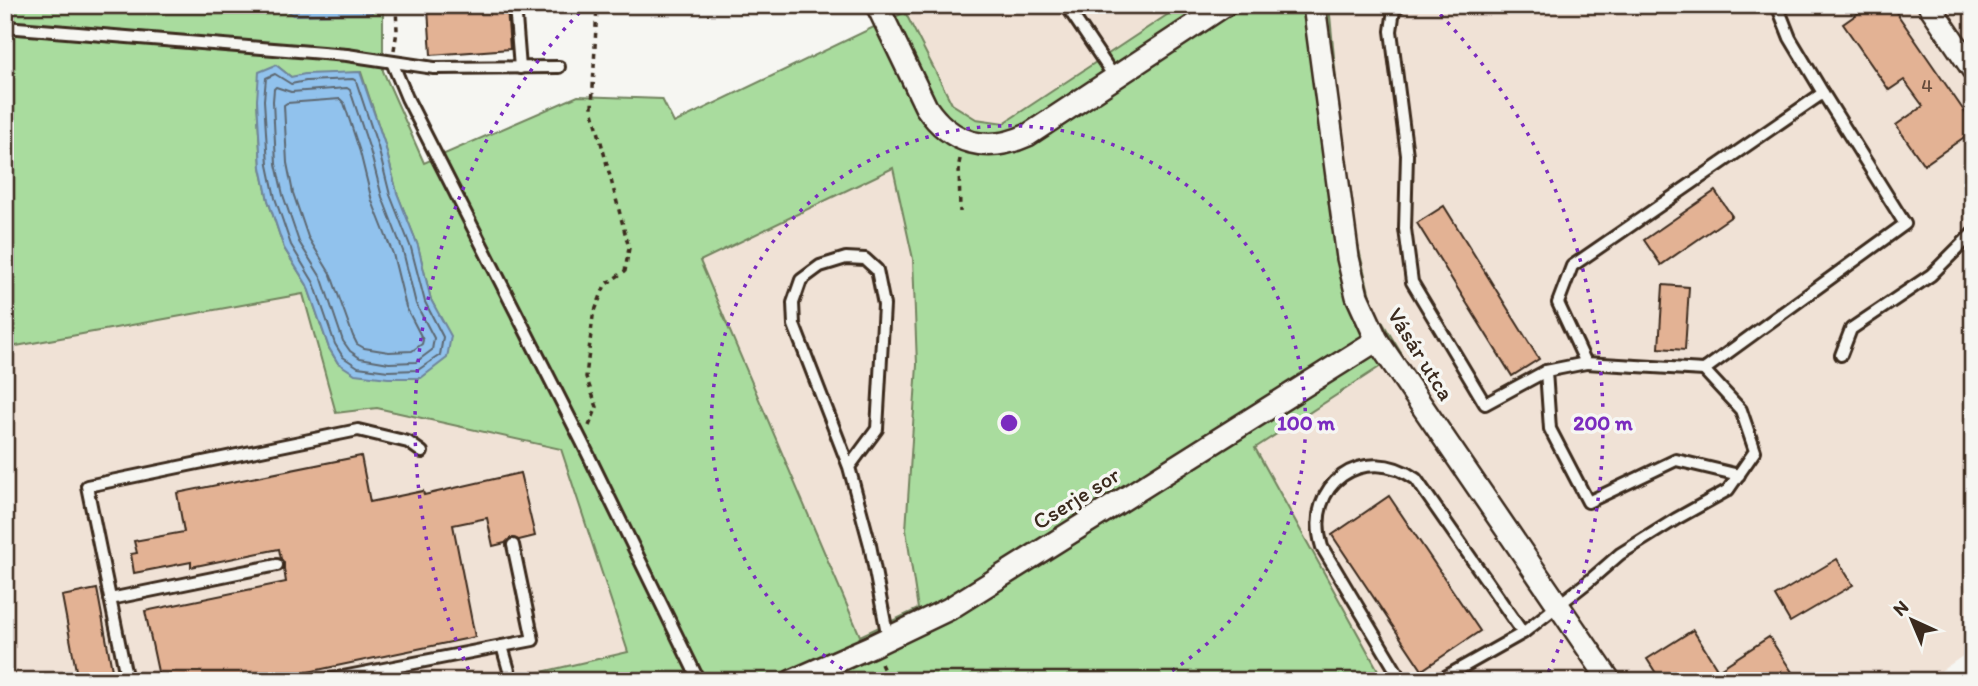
<svg xmlns="http://www.w3.org/2000/svg" width="1978" height="686" viewBox="0 0 1978 686" font-family="Itim,sans-serif">
<style>
.built{fill:#f0e2d6}
.green{fill:#a9dc9e;stroke:#72835e;stroke-width:2;fill-rule:evenodd}
.water{fill:#91c2ed;stroke:#6f859a;stroke-width:2}
.lines{fill:none;stroke-linecap:round;stroke-linejoin:round}
.shore{stroke:#5d6771;stroke-width:2}
.building{fill:#e3b294;stroke:#3b2a1e;stroke-width:2}
.lane-casing{stroke:#3b2a1e;stroke-width:16}
.street-casing{stroke:#3b2a1e;stroke-width:26}
.path{stroke:#3b2a1e;stroke-width:3.5;stroke-dasharray:5 5;stroke-linecap:butt}
.lane{stroke:#f6f6f2;stroke-width:10}
.street{stroke:#f6f6f2;stroke-width:21}
.rail{stroke:#3b2a1e;stroke-width:5}
.ring{fill:none;stroke:#7b2cbf;stroke-width:3.5;stroke-dasharray:3.5 7}
.labels{text-anchor:middle;stroke-width:7;stroke-linejoin:round;paint-order:stroke}
.number-label{font-size:19px;fill:#654c3c}
.street-label{font-size:23px;fill:#3b2a1e;stroke:#f6f6f2}
.centre{fill:#7b2cbf;stroke:#f6f6f2;stroke-width:3.5}
.ring-label{font-size:21px;text-anchor:middle;font-weight:bold;fill:#7b2cbf;stroke:#f6f6f2;stroke-width:7;stroke-linejoin:round;paint-order:stroke}
</style>
<rect width="100%" height="100%" fill="#f6f6f2"/>
<filter id="ink" filterUnits="userSpaceOnUse"><feTurbulence type="fractalNoise" baseFrequency=".0143" numOctaves="2"/><feDisplacementMap in="SourceGraphic" scale="14" xChannelSelector="R" yChannelSelector="G"/><feConvolveMatrix kernelMatrix="1 2 1 2 8 2 1 2 1" color-interpolation-filters="sRGB"/></filter>
<g filter="url(#ink)">
<!-- built -->
<g class="built">
<polygon points="901,5 1182,5 1004,123 976,119 952,104"/>
<polygon points="1329,5 1973,5 1973,649 1926,681 1384,681 1255,448 1401,353 1372,305 1348,203"/>
<polygon points="894,168 913,259 917,365 906,530 918,610 860,636 699,261"/>
<polygon points="304,293 336,413 377,408 561,449 628,652 503,681 5,681 5,348"/>
</g>
<!-- green -->
<path class="green" d="M5 5H280L293 15 372 12 371 5H383V71L424 163 578 96 662 99 674 123 905 12 952 104 976 119 1004 123 1182 5H1329L1348 203 1372 305 1401 353 1255 448 1384 681H503L628 652 561 449 377 408 336 413 303 294 5 348ZM276 65 291 77 361 72 385 145 397 193 418 246 431 300 450 336 338 363 329 348 307 285 284 248 268 200 261 167 257 100ZM893 168 913 259 917 365 906 530 918 609 860 636 700 261Z"/>
<!-- water -->
<g class="water">
<polygon points="280,5 371,5 372,13 293,15"/>
<polygon points="276,65 291,77 305,74 360,72 385,145 397,193 418,246 431,300 451,336 447,358 421,378 388,378 355,374 338,363 329,348 307,285 284,248 268,200 261,167 257,100 259,72"/>
</g>
<g class="lines">
<!-- shore -->
<g class="shore">
<polyline points="291,5 296,8 364,5"/>
<polygon points="275,74 291,84 306,81 353,79 356,81 378,147 390,195 411,248 425,302 443,337 440,355 418,370 388,371 358,367 343,357 335,344 314,283 291,245 275,198 268,165 264,100 266,78"/>
<polygon points="276,87 291,92 347,88 350,90 370,150 382,197 403,251 416,304 434,338 432,350 416,362 389,363 360,358 350,351 343,341 322,279 299,242 283,195 276,164 273,101 274,89"/>
<polygon points="340,99 344,103 360,152 372,201 393,254 406,307 423,340 422,344 412,351 389,352 364,348 357,344 353,336 331,275 308,237 293,193 287,163 284,105 287,103"/>
</g>
</g>
<!-- building -->
<g class="building">
<polygon points="452,5 502,5 502,9 507,8 510,49 431,55 428,9 453,7"/>
<polygon points="1870,5 1891,5 1973,124 1973,131 1924,165 1896,125 1923,106 1904,80 1889,90 1843,24"/>
<polygon points="1715,191 1732,216 1661,265 1644,240"/>
<polygon points="1444,206 1539,359 1512,376 1417,223"/>
<polygon points="1663,285 1689,287 1685,350 1659,348"/>
<polygon points="361,456 370,502 423,491 424,495 520,473 535,536 519,540 511,538 505,543 493,546 487,518 453,525 475,637 265,681 160,681 145,611 286,582 284,569 284,563 281,559 279,549 191,567 191,562 134,573 131,554 137,553 134,541 184,532 177,493"/>
<polygon points="1389,496 1480,631 1422,670 1332,535"/>
<polygon points="1837,559 1853,585 1790,622 1775,596"/>
<polygon points="97,589 114,681 78,681 62,596"/>
<polygon points="1693,630 1718,670 1769,637 1798,681 1661,681 1647,659"/>
</g>
<g class="lines">
<!-- lane casing -->
<g class="lane-casing">
<g id="lane">
<polyline points="515,5 520,68"/>
<polyline points="1066,5 1115,78"/>
<polyline points="1400,5 1394,9 1391,31 1407,155 1405,229 1412,282 1485,404 1546,371"/>
<polyline points="5,27 347,55 434,68 559,67"/>
<polyline points="392,62 407,98 582,442 699,681"/>
<polyline points="1841,355 1851,329 1931,275 1973,233"/>
<polyline points="1586,363 1704,370 1905,224 1823,93"/>
<polyline points="849,467 877,429 884,305 877,270 865,259 846,258 820,266 801,280 793,303 794,325 849,467 870,545 888,638"/>
<polyline points="1739,475 1676,460 1588,502 1550,429 1546,371 1586,363 1558,303 1572,266 1823,93 1790,38 1777,5"/>
<polyline points="110,599 277,565"/>
<polyline points="502,646 512,681"/>
<polyline points="127,681 87,486 358,430 408,442 422,452"/>
<polyline points="322,681 533,640 513,545"/>
<path d="M1402 681 1322 547C1303 484 1364 442 1416 479L1523 633"/>
<polyline points="1438,681 1523,633 1589,581 1620,554 1676,519 1728,490 1755,451 1741,410 1704,370"/>
</g>
</g>
<!-- street casing -->
<g class="street-casing">
<g id="street">
<path d="M877 5 926 107C951 144 987 154 1028 135L1225 5"/>
<polyline points="1314,5 1348,258 1357,296 1377,340 1610,681"/>
<polyline points="1929,5 1973,70"/>
<polyline points="792,681 872,646 949,609 1377,340"/>
</g>
</g>
<!-- path -->
<g class="path">
<polyline points="394,50 397,31 396,5"/>
<polyline points="960,159 959,164 960,212"/>
<polyline points="589,426 597,407 586,377 593,316 605,285 625,271 629,248 592,108 597,5"/>
<polyline points="881,664 889,681"/>
</g>
<!-- lane -->
<use href="#lane" class="lane"/>
<!-- street -->
<use href="#street" class="street"/>
<!-- rail -->
<polyline class="rail" points="1536,681 1546,676"/>
</g>
</g>
<!-- distance rings -->
<g class="ring">
<path d="M860 680A297 297 0 1 1 1157 680"/>
<path d="M473 679A594 594 0 0 1 585 7M1433 7A594 594 0 0 1 1545 679"/>
</g>
<g class="labels">
<!-- number labels -->
<g class="number-label">
<text x="1927" y="92">4</text>
</g>
<!-- street labels -->
<g class="street-label">
<text transform="translate(1421 354) rotate(58)" y="8">Vásár utca</text>
<text transform="translate(1076 498) rotate(-32)" y="8">Cserje sor</text>
</g>
</g>
<circle cx="1009" cy="423" r="10" class="centre"/>
<g class="ring-label">
<text x="1306" y="430">100 m</text>
<text x="1603" y="430">200 m</text>
</g>
<!-- margin -->
<rect width="1978" height="686" fill="none" stroke="#f6f6f2" stroke-width="28"/>
<rect x="14" y="14" width="1950" height="658" fill="none" stroke="#3b2a1e" stroke-width="2.5" filter="url(#ink)"/>
<!-- north arrow -->
<g transform="translate(1912 620) rotate(316)" stroke="#f6f6f2" stroke-width="5" paint-order="stroke">
<path d="M0-5L12 26L0 18L-12 26Z" fill="#3b2a1e"/>
<text y="-10" font-size="19" font-weight="bold" text-anchor="middle" fill="#3b2a1e">N</text>
</g>
</svg>
